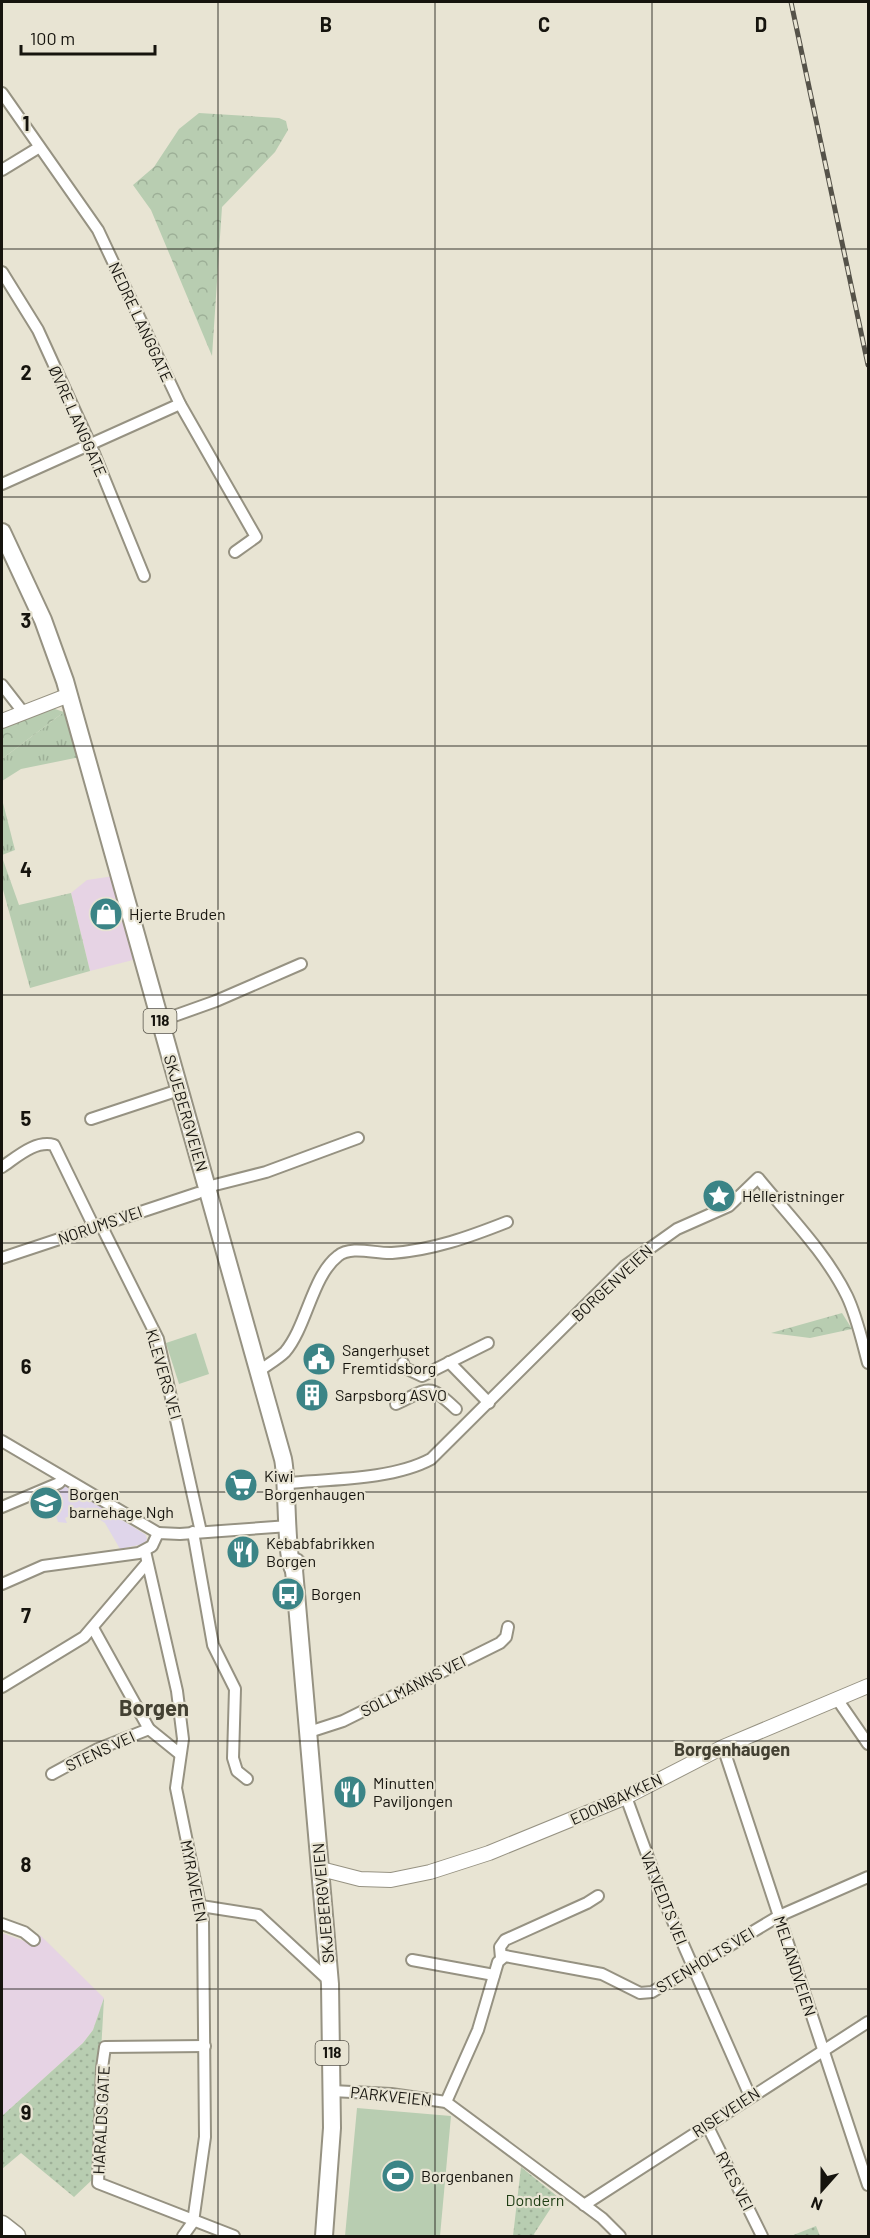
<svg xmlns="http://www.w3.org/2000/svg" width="870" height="2238" viewBox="0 0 870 2238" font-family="Barlow,sans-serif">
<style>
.commercial{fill:#e6d3e4}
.education{fill:#dfd5ea}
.grass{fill:url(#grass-tufts)}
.forest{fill:url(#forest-crowns)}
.park{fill:url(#park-dots)}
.garden{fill:#b8cdb1}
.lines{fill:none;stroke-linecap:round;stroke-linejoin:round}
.minor-casing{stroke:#969282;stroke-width:14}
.tertiary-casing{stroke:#969282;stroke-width:16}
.primary-casing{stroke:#969282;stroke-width:20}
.trunk-casing{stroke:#969282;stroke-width:21}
.minor{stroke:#fff;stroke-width:10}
.tertiary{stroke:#fff;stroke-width:14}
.primary{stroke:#fff;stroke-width:16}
.trunk{stroke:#fff;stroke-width:18}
.rail-casing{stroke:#555249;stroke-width:5}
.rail{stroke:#e8e4d3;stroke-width:3;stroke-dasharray:9;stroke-linecap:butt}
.grid{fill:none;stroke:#16140e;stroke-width:1.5;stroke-opacity:0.55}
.labels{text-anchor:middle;stroke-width:4.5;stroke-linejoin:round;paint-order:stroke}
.shield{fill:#e8e4d3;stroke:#555249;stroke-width:1.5}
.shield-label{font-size:15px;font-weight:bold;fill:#16140e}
.street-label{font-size:16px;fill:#16140e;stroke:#e8e4d3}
.poi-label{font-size:16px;fill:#16140e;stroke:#e8e4d3;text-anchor:start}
.park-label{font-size:16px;fill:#1f3e14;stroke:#e8e4d3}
.neighbourhood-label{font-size:18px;font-weight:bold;fill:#434032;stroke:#e8e4d3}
.district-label{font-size:22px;font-weight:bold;fill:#434032;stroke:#e8e4d3}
.grid-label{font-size:20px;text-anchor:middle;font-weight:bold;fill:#16140e;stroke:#e8e4d3;stroke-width:4.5;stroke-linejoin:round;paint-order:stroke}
</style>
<defs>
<pattern id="grass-tufts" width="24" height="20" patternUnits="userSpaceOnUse" patternTransform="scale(1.5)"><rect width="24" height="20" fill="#b8cdb1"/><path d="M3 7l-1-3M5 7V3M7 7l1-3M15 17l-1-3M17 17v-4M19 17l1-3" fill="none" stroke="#9daf97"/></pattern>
<pattern id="forest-crowns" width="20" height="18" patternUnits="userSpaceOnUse" patternTransform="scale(1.5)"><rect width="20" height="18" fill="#b8cdb1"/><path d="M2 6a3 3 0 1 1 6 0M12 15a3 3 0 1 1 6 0" fill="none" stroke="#9daf97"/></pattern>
<pattern id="park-dots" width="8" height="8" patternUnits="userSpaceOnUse" patternTransform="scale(1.5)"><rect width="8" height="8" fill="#b8cdb1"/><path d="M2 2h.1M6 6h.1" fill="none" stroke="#9daf97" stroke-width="1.8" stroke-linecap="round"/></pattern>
</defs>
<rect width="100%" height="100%" fill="#e8e4d3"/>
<!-- commercial -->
<g class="commercial">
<polygon points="114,876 132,946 133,960 90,971 71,893 87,880"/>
<polygon points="2,1933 24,1941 40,1935 104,1998 93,2030 83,2043 2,2116"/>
</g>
<!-- education -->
<polygon class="education" points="64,1484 146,1535 147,1540 143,1544 120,1549 105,1523 93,1515 97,1513 89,1508 82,1511 80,1507 70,1510 72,1515 65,1518 67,1523 58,1522 55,1513 50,1511 42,1514 41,1510 55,1503 50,1492"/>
<!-- grass -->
<g class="grass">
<polygon points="64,712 69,717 80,757 21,769 2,781 2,759"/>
<polygon points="2,799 15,850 2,855"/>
<polygon points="2,857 19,905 71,893 90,971 30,988 2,886"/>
</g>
<!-- forest -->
<g class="forest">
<polygon points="199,113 279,118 286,121 288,130 275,152 222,207 212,356 151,210 133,185 154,167 179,129"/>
<polygon points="52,708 64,712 2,759 2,723"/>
<polygon points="842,1313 852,1329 810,1338 771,1333"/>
</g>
<!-- park -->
<g class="park">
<polygon points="104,1998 94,2178 74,2197 21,2153 2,2169 2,2116 83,2043 93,2030"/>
<polygon points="521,2167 558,2197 534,2234 535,2236 513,2236"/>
<polygon points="816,2226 820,2236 791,2236"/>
</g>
<!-- garden -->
<g class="garden">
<polygon points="196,1333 209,1374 179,1384 166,1343"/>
<polygon points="357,2108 451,2116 440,2236 345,2236"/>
</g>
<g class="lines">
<!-- minor casing -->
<g class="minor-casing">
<g id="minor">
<polyline points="2,93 98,230 180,404 256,537 235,552"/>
<polyline points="2,170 38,148"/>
<polyline points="2,272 38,330 91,446 144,576"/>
<polyline points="2,484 180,404"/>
<polyline points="2,685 23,712"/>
<polyline points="160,1021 216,1001 301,964"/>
<polyline points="91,1119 179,1090"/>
<path d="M2 1167C17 1157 35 1140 54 1145L94 1227"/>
<polyline points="207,1187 266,1172 358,1138"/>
<polyline points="101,1225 158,1339 201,1532"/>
<polyline points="2,1258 198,1193"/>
<polyline points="449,1362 489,1403"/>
<polyline points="403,1363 405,1368 422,1376 488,1343"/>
<path d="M259 1371C267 1365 278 1359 285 1352 307 1326 312 1276 338 1256 351 1245 376 1254 392 1253 433 1250 469 1237 507 1222"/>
<path d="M396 1404C430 1388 427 1382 456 1409"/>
<polyline points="2,1441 158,1533"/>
<path d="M287 1483C330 1479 392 1480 431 1459L625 1266 677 1229 729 1206 758 1178C788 1215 826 1253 847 1296 857 1317 862 1341 868 1363"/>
<polyline points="2,1507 59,1483 63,1478"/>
<polyline points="193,1532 213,1645 235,1689 233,1758 237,1771 247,1779"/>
<polyline points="145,1551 177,1691 183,1739 176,1788 203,1920 205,2137 193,2222 183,2236"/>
<polyline points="2,1584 43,1566 139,1553 152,1546 158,1533 180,1534 289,1526"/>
<polyline points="93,1628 149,1729 180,1754"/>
<polyline points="2,1687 84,1637 147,1563"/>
<polyline points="837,1699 868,1744"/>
<polyline points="309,1732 343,1721 500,1643 506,1637 508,1627"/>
<polyline points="723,1747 868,2185"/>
<polyline points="52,1774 98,1749 149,1729"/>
<polyline points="626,1797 664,1901 750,2096"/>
<polyline points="201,1906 258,1915 324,1976 330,1978"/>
<polyline points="2,1924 24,1932 34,1940"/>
<polyline points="501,1958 500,1947 505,1940 587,1903 598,1896"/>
<polyline points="412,1960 494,1975"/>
<polyline points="205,2046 105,2047 102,2068 98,2183 234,2236"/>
<polyline points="332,2091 391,2094 446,2102 602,2218 620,2236"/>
<polyline points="446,2102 478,2030 498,1962 505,1956 602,1974 640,1993 652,1992 779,1916 868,1877"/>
<polyline points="707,2125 762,2236"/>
<polyline points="584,2205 868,2022"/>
</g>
</g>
<!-- tertiary casing -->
<g class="tertiary-casing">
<g id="tertiary">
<polyline points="2,721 69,695"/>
<polyline points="321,1869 360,1879 391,1880 430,1872 489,1853 626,1797 723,1747 868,1686"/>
</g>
</g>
<!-- primary casing -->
<g class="primary-casing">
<g id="primary">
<path d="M2 532 43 620 65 681 283 1459C288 1482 285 1560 294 1570"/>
<polyline points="296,1562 294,1570 330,1984 332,2128 324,2236"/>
</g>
</g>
<!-- trunk casing -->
<g class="trunk-casing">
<polyline id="trunk" points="2,2225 16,2236"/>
</g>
<!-- minor -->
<use href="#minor" class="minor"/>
<!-- tertiary -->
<use href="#tertiary" class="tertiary"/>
<!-- primary -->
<use href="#primary" class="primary"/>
<!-- trunk -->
<use href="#trunk" class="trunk"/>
<!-- rail casing -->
<g class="rail-casing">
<polyline id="rail" points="791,2 868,365"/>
</g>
<!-- rail -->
<use href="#rail" class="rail"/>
</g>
<!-- grid -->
<path class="grid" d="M218 2V2236M435 2V2236M652 2V2236M2 249H868M2 497H868M2 746H868M2 995H868M2 1243H868M2 1492H868M2 1741H868M2 1989H868"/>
<!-- icons -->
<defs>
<g id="shop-disc" transform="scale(1.725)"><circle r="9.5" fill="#3b8486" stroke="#e8e4d3"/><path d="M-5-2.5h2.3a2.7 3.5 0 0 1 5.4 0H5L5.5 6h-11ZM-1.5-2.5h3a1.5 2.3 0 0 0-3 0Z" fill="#fff"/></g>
<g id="sight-disc" transform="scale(1.725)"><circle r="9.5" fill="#3b8486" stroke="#e8e4d3"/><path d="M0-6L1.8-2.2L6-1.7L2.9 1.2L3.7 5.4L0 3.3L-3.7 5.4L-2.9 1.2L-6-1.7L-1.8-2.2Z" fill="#fff"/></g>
<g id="civic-disc" transform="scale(1.725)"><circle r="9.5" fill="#3b8486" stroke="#e8e4d3"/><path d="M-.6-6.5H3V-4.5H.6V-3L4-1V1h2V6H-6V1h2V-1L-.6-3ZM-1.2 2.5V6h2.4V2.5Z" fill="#fff"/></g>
<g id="building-disc" transform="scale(1.725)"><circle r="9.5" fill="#3b8486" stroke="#e8e4d3"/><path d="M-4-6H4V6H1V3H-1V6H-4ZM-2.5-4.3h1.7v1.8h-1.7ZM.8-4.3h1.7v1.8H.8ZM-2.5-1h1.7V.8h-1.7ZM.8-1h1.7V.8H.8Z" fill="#fff"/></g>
<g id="supermarket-disc" transform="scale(1.725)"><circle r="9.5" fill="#3b8486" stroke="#e8e4d3"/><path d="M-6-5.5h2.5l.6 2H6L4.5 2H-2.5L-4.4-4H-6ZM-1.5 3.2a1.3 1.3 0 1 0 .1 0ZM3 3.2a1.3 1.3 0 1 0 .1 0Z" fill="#fff"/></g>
<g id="school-disc" transform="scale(1.725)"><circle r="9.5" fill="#3b8486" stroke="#e8e4d3"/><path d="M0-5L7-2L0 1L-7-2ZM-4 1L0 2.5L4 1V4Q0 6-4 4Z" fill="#fff"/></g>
<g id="restaurant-disc" transform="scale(1.725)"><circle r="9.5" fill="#3b8486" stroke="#e8e4d3"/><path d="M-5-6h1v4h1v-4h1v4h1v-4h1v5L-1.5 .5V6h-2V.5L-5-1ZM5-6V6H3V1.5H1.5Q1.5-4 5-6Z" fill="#fff"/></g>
<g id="bus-disc" transform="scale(1.725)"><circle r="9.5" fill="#3b8486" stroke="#e8e4d3"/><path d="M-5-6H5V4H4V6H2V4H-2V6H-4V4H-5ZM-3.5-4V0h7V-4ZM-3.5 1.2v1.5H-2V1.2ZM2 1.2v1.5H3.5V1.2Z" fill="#fff"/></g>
<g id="stadium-disc" transform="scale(1.725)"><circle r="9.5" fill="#3b8486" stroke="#e8e4d3"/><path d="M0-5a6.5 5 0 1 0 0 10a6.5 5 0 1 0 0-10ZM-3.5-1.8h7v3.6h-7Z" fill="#fff"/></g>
</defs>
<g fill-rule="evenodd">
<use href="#shop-disc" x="106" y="914"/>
<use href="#sight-disc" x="719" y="1196"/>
<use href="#civic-disc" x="319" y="1359"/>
<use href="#building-disc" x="312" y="1395"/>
<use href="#supermarket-disc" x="241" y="1485"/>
<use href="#school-disc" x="46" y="1503"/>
<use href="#restaurant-disc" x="243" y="1552"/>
<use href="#bus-disc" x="288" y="1594"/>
<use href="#restaurant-disc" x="350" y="1792"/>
<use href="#stadium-disc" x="398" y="2176"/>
</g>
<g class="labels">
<!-- shield labels -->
<g class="shield">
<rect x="143.5" y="1009" width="33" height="24" rx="4.5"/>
<rect x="315.5" y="2041" width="33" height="24" rx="4.5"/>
</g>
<g class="shield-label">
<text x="160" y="1026">118</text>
<text x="332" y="2058">118</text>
</g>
<!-- street labels -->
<g class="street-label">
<text transform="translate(141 322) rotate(65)" y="6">NEDRE LANGGATE</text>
<text transform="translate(78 421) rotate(66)" y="6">ØVRE LANGGATE</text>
<text transform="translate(186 1113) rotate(74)" y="6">SKJEBERGVEIEN</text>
<text transform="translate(100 1225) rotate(-19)" y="6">NORUMS VEI</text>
<text transform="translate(612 1283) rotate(-43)" y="6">BORGENVEIEN</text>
<text transform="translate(164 1374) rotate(74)" y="6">KLEVERS VEI</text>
<text transform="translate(413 1686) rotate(-27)" y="6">SOLLMANNS VEI</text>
<text transform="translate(100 1751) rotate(-25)" y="6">STENS VEI</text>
<text transform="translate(616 1799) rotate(-25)" y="6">EDONBAKKEN</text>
<text transform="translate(194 1881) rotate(79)" y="6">MYRAVEIEN</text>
<text transform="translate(664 1898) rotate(68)" y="6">VATVEDTS VEI</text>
<text transform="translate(323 1903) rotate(-95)" y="6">SKJEBERGVEIEN</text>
<text transform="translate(705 1960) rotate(-31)" y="6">STENHOLTS VEI</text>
<text transform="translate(795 1966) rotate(72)" y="6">MELANDVEIEN</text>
<text transform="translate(391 2096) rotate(6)" y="6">PARKVEIEN</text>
<text transform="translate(726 2112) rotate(-33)" y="6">RISEVEIEN</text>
<text transform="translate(101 2120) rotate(-87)" y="6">HARALDS GATE</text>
<text transform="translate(735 2181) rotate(63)" y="6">RYES VEI</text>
</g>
<!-- poi labels -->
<g class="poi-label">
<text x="129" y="920">Hjerte Bruden</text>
<text x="742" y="1202">Helleristninger</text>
<text x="342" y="1356">Sangerhuset<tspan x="342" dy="18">Fremtidsborg</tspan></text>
<text x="335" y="1401">Sarpsborg ASVO</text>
<text x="264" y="1482">Kiwi<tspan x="264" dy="18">Borgenhaugen</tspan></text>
<text x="69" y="1500">Borgen<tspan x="69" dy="18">barnehage Ngh</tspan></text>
<text x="266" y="1549">Kebabfabrikken<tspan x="266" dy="18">Borgen</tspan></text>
<text x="311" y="1600">Borgen</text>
<text x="373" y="1789">Minutten<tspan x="373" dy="18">Paviljongen</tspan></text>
<text x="421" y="2182">Borgenbanen</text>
</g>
<!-- park labels -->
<g class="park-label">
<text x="535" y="2206">Dondern</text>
</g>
<!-- neighbourhood labels -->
<g class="neighbourhood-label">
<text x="732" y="1756">Borgenhaugen</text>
</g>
<!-- district labels -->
<g class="district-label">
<text x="154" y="1716">Borgen</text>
</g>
</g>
<g class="grid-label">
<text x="326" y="32">B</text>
<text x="544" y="32">C</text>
<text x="761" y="32">D</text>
<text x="26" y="131">1</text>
<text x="26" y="380">2</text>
<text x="26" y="628">3</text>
<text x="26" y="877">4</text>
<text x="26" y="1126">5</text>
<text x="26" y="1374">6</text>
<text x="26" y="1623">7</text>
<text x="26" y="1872">8</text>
<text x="26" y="2120">9</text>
</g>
<!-- border -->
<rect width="870" height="2238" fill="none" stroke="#16140e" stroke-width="6"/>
<!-- north arrow -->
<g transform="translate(822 2190) rotate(201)" stroke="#e8e4d3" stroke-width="4.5" paint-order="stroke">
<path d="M0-4.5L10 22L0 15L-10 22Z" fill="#16140e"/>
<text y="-9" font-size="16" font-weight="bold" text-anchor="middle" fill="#16140e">N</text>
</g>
<!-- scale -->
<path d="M21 45v9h134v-9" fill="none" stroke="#16140e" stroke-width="3"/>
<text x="30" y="45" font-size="18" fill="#16140e" stroke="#e8e4d3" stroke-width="4.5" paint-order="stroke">100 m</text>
</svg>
